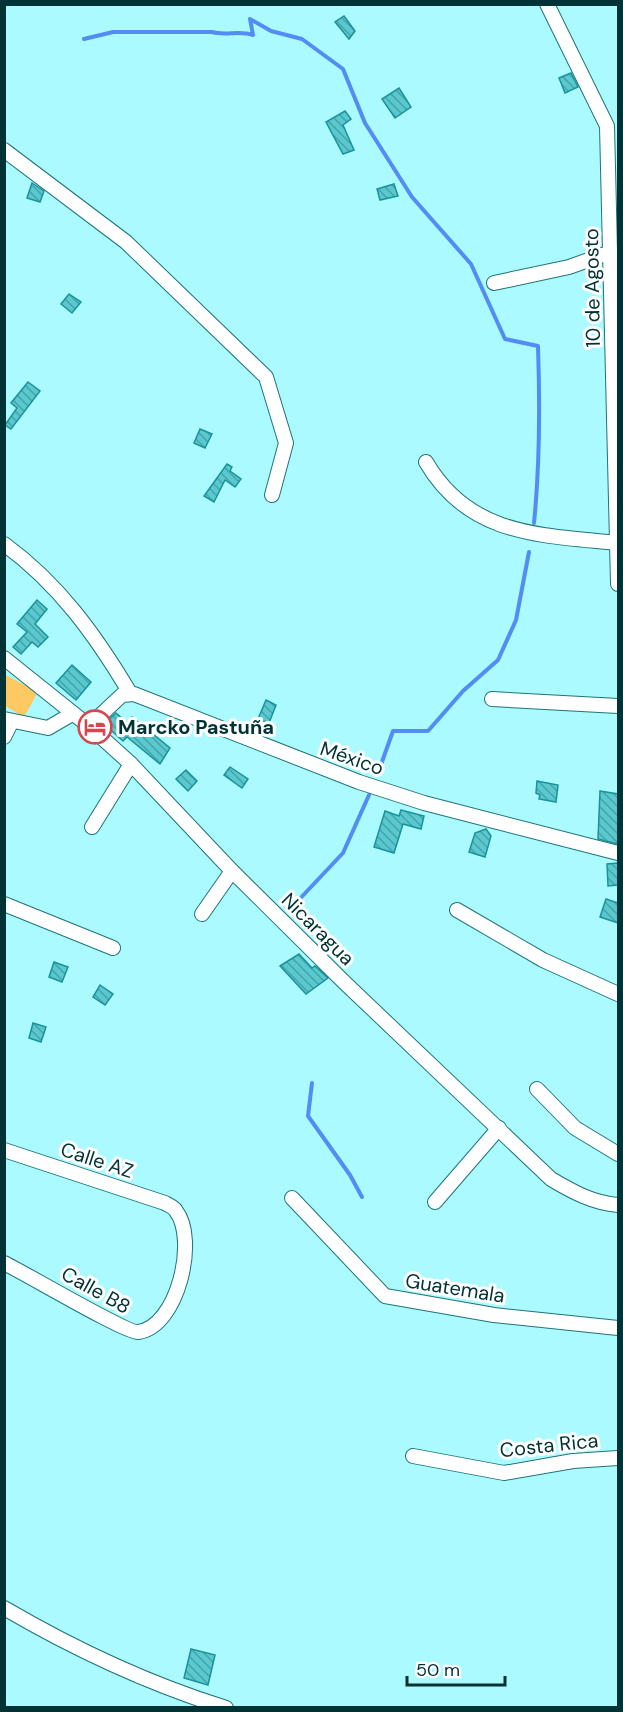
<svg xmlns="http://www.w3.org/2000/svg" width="623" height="1712" viewBox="0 0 623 1712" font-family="'DM Sans',sans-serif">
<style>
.pitch{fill:#fec862}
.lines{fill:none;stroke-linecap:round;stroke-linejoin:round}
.stream{stroke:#528cf4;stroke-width:4}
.building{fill:url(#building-back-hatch);stroke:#1a9299;stroke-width:1.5}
.minor-casing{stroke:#1f7479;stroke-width:16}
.minor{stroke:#fff;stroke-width:14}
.labels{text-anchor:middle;stroke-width:6;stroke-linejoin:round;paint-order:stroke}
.street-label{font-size:20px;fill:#013235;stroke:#fff}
.poi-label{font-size:20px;font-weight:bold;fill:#013235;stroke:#fff;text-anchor:start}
</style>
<defs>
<pattern id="building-back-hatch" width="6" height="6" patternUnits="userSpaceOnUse" patternTransform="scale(1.5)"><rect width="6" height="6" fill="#59c8cf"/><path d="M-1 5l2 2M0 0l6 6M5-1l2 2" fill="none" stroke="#47a3a9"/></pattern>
</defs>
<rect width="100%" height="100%" fill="#aafaff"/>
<!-- pitch -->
<polygon class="pitch" points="4,674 38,692 24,717 5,706"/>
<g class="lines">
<!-- stream -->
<g class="stream">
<path d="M84 39 113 32H212C226 36 239 30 253 35L250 19 271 31 302 39 343 69 365 123 412 197 471 264 505 339 538 346C540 405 540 464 534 523"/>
<polyline points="378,773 393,731 428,731 463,691 498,660 516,620 529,552"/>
<polyline points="293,906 343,853 369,795"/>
<polyline points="312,1083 308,1116 350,1175 362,1197"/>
</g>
</g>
<!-- building -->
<g class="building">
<polygon points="344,16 355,31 349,39 335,22"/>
<polygon points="571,73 578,87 565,93 559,78"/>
<polygon points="399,88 411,107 395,118 382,99"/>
<polygon points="345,111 351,119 343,125 354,150 343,154 326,122"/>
<polygon points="32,183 44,191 40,202 27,198"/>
<polygon points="394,184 398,196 380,200 377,189"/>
<polygon points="69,294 81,302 72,313 61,304"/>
<polygon points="28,382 40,391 11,429 5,425 17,408 11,403"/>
<polygon points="200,429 212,434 205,448 194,443"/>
<polygon points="227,464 232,467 230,471 241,479 235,487 225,480 214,502 204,496"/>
<polygon points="37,600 47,609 35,624 48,637 38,647 32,642 21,654 13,647 27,632 17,624"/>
<polygon points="72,665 91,682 76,700 56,683"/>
<polygon points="266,700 276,705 269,723 258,719"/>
<polygon points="116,713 127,723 132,717 170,748 160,764 127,737 123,741 104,724"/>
<polygon points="230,767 248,779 242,788 224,775"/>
<polygon points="186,770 197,781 188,791 176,779"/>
<polygon points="537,781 558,785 556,802 539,799 540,795 536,793"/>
<polygon points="600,791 618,794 618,844 598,839"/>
<polygon points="401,810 424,816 421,829 403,824 394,853 374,847 385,811 399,816"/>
<polygon points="486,829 491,836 485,857 469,852 475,833"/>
<polygon points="618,863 618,885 608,886 607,864"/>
<polygon points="606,899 618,903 618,923 600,917"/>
<polygon points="299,954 312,968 315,966 328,978 306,994 280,966"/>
<polygon points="54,962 68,967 62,982 49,977"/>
<polygon points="100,985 113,994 105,1005 93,997"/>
<polygon points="33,1023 46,1027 41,1042 29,1038"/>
<polygon points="191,1649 215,1655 208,1685 184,1678"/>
</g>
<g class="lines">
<!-- minor casing -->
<g class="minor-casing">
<g id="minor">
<polyline points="547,4 607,126 618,584"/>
<polyline points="4,150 126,242 266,377 286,443 272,495"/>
<polyline points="494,283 569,267 611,252"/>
<path d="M426 462C469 536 540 535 617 543"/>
<path d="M4 544C59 584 96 636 130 693"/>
<path d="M4 658 89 726 131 764 232 871 345 983 551 1179C573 1192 593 1203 618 1205"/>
<polyline points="492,699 618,706"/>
<polyline points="4,719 48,728 72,714"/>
<polyline points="89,726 122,695 134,694 359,782 424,803 618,853"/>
<polyline points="4,737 12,721"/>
<polyline points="92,827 131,764"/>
<polyline points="4,904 113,948"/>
<polyline points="457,910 543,960 618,994"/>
<polyline points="202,914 232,871"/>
<polyline points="537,1089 575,1128 618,1154"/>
<path d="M4 1150 165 1203C168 1205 174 1207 176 1211 198 1239 178 1327 138 1332 126 1333 25 1273 4 1263"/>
<polyline points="292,1198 385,1296 494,1315 618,1328"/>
<polyline points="435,1202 499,1128"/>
<polyline points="413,1456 504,1473 573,1461 618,1458"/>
<path d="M4 1608C76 1650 146 1683 226 1708"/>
</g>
</g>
<!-- minor -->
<use href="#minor" class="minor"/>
</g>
<!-- icons -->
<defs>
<g id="hotel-ring" transform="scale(1.725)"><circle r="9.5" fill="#fff" stroke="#d6464e" stroke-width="1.5"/><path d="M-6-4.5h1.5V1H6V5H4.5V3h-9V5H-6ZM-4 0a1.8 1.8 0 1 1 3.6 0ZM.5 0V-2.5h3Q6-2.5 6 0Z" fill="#d6464e"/></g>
</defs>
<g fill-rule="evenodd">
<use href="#hotel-ring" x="95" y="727"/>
</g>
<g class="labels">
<!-- street labels -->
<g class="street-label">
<text transform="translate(592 288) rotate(-91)" y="7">10 de Agosto</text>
<text transform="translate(352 758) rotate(19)" y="7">México</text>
<text transform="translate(318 929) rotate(45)" y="7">Nicaragua</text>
<text transform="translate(97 1160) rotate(18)" y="7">Calle AZ</text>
<text transform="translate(455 1288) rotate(9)" y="7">Guatemala</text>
<text transform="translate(96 1290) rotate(29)" y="7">Calle B8</text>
<text transform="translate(549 1445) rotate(-6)" y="7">Costa Rica</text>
</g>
<!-- poi labels -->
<g class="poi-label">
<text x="118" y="734">Marcko Pastuña</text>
</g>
</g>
<!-- border -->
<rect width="623" height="1712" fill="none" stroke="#013235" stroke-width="12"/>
<!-- scale -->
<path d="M407 1676v9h98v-9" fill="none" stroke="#013235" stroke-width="3"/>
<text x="416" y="1676" font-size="18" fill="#013235" stroke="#ffffff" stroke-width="4.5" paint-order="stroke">50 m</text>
</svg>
